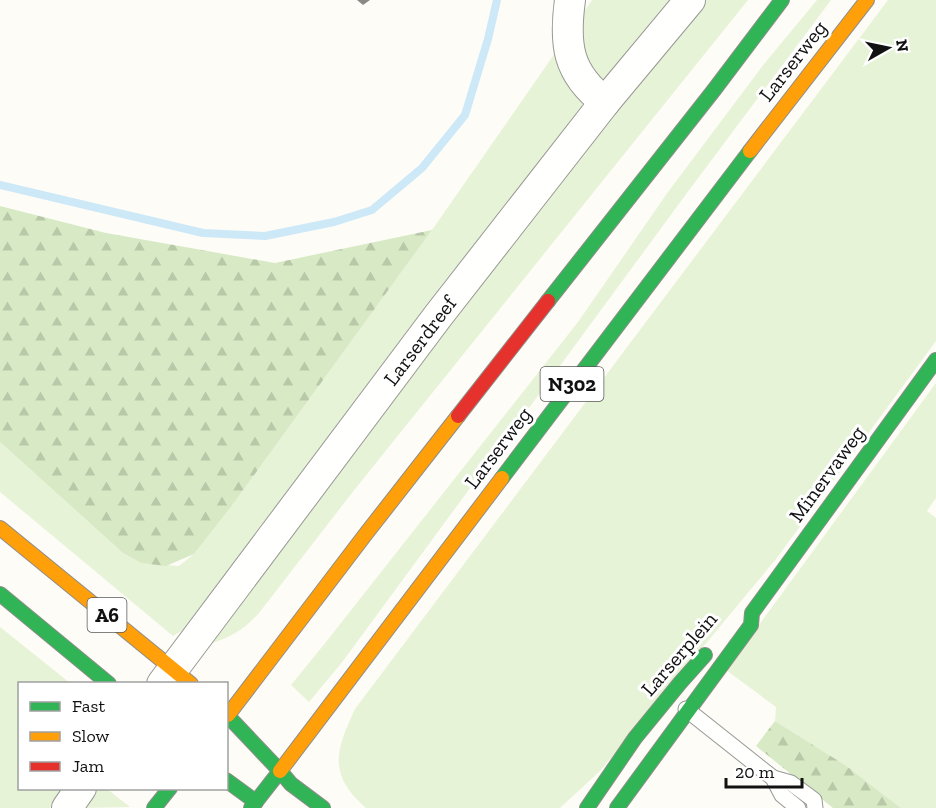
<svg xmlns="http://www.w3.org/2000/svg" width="936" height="808" viewBox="0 0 936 808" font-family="'Zilla Slab',serif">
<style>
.grass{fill:#e7f3d7}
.forest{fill:url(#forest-firs)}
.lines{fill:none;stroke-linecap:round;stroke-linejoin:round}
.stream{stroke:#cde8f7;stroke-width:8}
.lane-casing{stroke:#979795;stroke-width:17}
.street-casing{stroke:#979795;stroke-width:32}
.fast-casing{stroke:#8e8d8b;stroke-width:16}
.slow-casing{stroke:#8e8d8b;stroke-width:16}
.jam-casing{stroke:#8e8d8b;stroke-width:16}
.lane{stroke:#fffffe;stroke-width:15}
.street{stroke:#fffffe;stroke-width:30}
.fast{stroke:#30b455;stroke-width:14}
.slow{stroke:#ff9f0a;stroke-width:14}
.jam{stroke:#e5322d;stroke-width:14}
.wall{fill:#8a8986}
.labels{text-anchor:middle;stroke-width:6;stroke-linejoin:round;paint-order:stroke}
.shield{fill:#fff;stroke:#585858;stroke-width:1.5}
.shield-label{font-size:20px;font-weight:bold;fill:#111}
.street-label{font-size:21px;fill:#111;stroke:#fff}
</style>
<defs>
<pattern id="forest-firs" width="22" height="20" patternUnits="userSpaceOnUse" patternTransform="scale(1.5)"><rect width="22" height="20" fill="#d8eac5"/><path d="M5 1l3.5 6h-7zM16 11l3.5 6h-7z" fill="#b8c8a8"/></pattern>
</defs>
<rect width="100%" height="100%" fill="#fdfcf7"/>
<!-- grass -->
<g class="grass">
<polygon points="592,0 677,0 448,277 392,356 192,625 173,636 0,492 0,442 123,553 141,563 179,566 194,554 231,507 432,230"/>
<path d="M703 0H748L355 489 259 613C245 629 230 638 209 644L491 264Z"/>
<polygon points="817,0 831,0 684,197 343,661 309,702 291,685 326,642 578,322 668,192 764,64"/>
<path d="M888 0H936V341L776 559 600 771 560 808H366C327 774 336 750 355 709Z"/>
<polygon points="936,383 936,498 927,511 936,518 936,808 901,808 845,765 775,721 776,707 726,670"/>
<polygon points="0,627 70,683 20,684 20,788 65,789 50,808 0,808"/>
<polygon points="94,788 107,789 130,807 80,808"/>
</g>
<!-- forest -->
<g class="forest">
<polygon points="0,206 106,233 275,263 432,230 231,507 194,554 166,566 141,563 123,553 0,442"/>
<polygon points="775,721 845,765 901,808 833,808 756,746"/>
</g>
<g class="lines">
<!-- stream -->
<polyline class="stream" points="0,185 203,233 265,236 334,222 372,210 422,168 465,115 488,39 497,0"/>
<!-- lane casing -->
<g class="lane-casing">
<g id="lane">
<polyline points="686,709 773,778 782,795 798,808"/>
<polyline points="773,778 791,783 814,800 815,808"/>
</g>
</g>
<!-- street casing -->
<g class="street-casing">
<g id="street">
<path d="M570 0C564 44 567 73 605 102"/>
<polyline points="162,684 438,316 605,102 690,0"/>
<polyline points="67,808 81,788"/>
</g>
</g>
<!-- fast casing -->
<g class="fast-casing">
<g id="fast">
<polyline points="548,301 714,90 782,0"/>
<polyline points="502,478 750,151"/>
<polyline points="0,594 109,684"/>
<polyline points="226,714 280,771 251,808"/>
<polyline points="280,771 291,784 323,808"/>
<polyline points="226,780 256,802"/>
<polyline points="154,808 170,788"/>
<polyline points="587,808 635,738 680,683 705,655"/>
<polyline points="617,808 751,625 752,613 936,360"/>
</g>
</g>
<!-- slow casing -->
<g class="slow-casing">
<g id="slow">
<polyline points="750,151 867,0"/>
<polyline points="0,528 191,684"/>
<polyline points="228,715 365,535 458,416"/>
<polyline points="280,771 502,478"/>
</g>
</g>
<!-- jam casing -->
<g class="jam-casing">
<polyline id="jam" points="458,416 548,301"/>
</g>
<!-- lane -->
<use href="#lane" class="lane"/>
<!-- street -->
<use href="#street" class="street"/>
<!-- fast -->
<use href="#fast" class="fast"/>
<!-- slow -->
<use href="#slow" class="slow"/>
<!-- jam -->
<use href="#jam" class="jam"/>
</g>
<!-- wall -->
<polygon class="wall" points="357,0 370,0 363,5"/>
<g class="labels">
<!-- shield labels -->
<g class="shield">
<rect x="540.5" y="367" width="63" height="34" rx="4.5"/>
<rect x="87.5" y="598" width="39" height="34" rx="4.5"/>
</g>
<g class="shield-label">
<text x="572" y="391">N302</text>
<text x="107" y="622">A6</text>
</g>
<!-- street labels -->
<g class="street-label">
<text transform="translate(793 61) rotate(-52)" y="7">Larserweg</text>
<text transform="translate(420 341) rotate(-53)" y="7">Larserdreef</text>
<text transform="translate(498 448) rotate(-53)" y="7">Larserweg</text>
<text transform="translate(827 474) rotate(-54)" y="7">Minervaweg</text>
<text transform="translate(679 654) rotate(-49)" y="7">Larserplein</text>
</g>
</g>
<!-- legend -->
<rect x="18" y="682" width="210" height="108" fill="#ffffff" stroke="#a0a0a0" stroke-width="1.5"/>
<rect x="30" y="702" width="30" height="9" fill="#30b455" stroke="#a0a0a0" stroke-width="1.5"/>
<text x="72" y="712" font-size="18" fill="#111111">Fast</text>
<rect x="30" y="732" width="30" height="9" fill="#ff9f0a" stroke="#a0a0a0" stroke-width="1.5"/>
<text x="72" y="742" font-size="18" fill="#111111">Slow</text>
<rect x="30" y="762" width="30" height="9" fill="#e5322d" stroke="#a0a0a0" stroke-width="1.5"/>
<text x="72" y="772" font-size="18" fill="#111111">Jam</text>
<!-- north arrow -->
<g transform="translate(888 48) rotate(81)" stroke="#ffffff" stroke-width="4.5" paint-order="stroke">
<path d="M0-4.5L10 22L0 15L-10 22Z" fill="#111111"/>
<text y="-9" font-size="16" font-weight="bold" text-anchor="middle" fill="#111111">N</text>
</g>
<!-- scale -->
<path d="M726 778v9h76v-9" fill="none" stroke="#111111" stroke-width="3"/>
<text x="735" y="778" font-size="18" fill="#111111" stroke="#ffffff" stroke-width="4.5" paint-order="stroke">20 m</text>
</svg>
